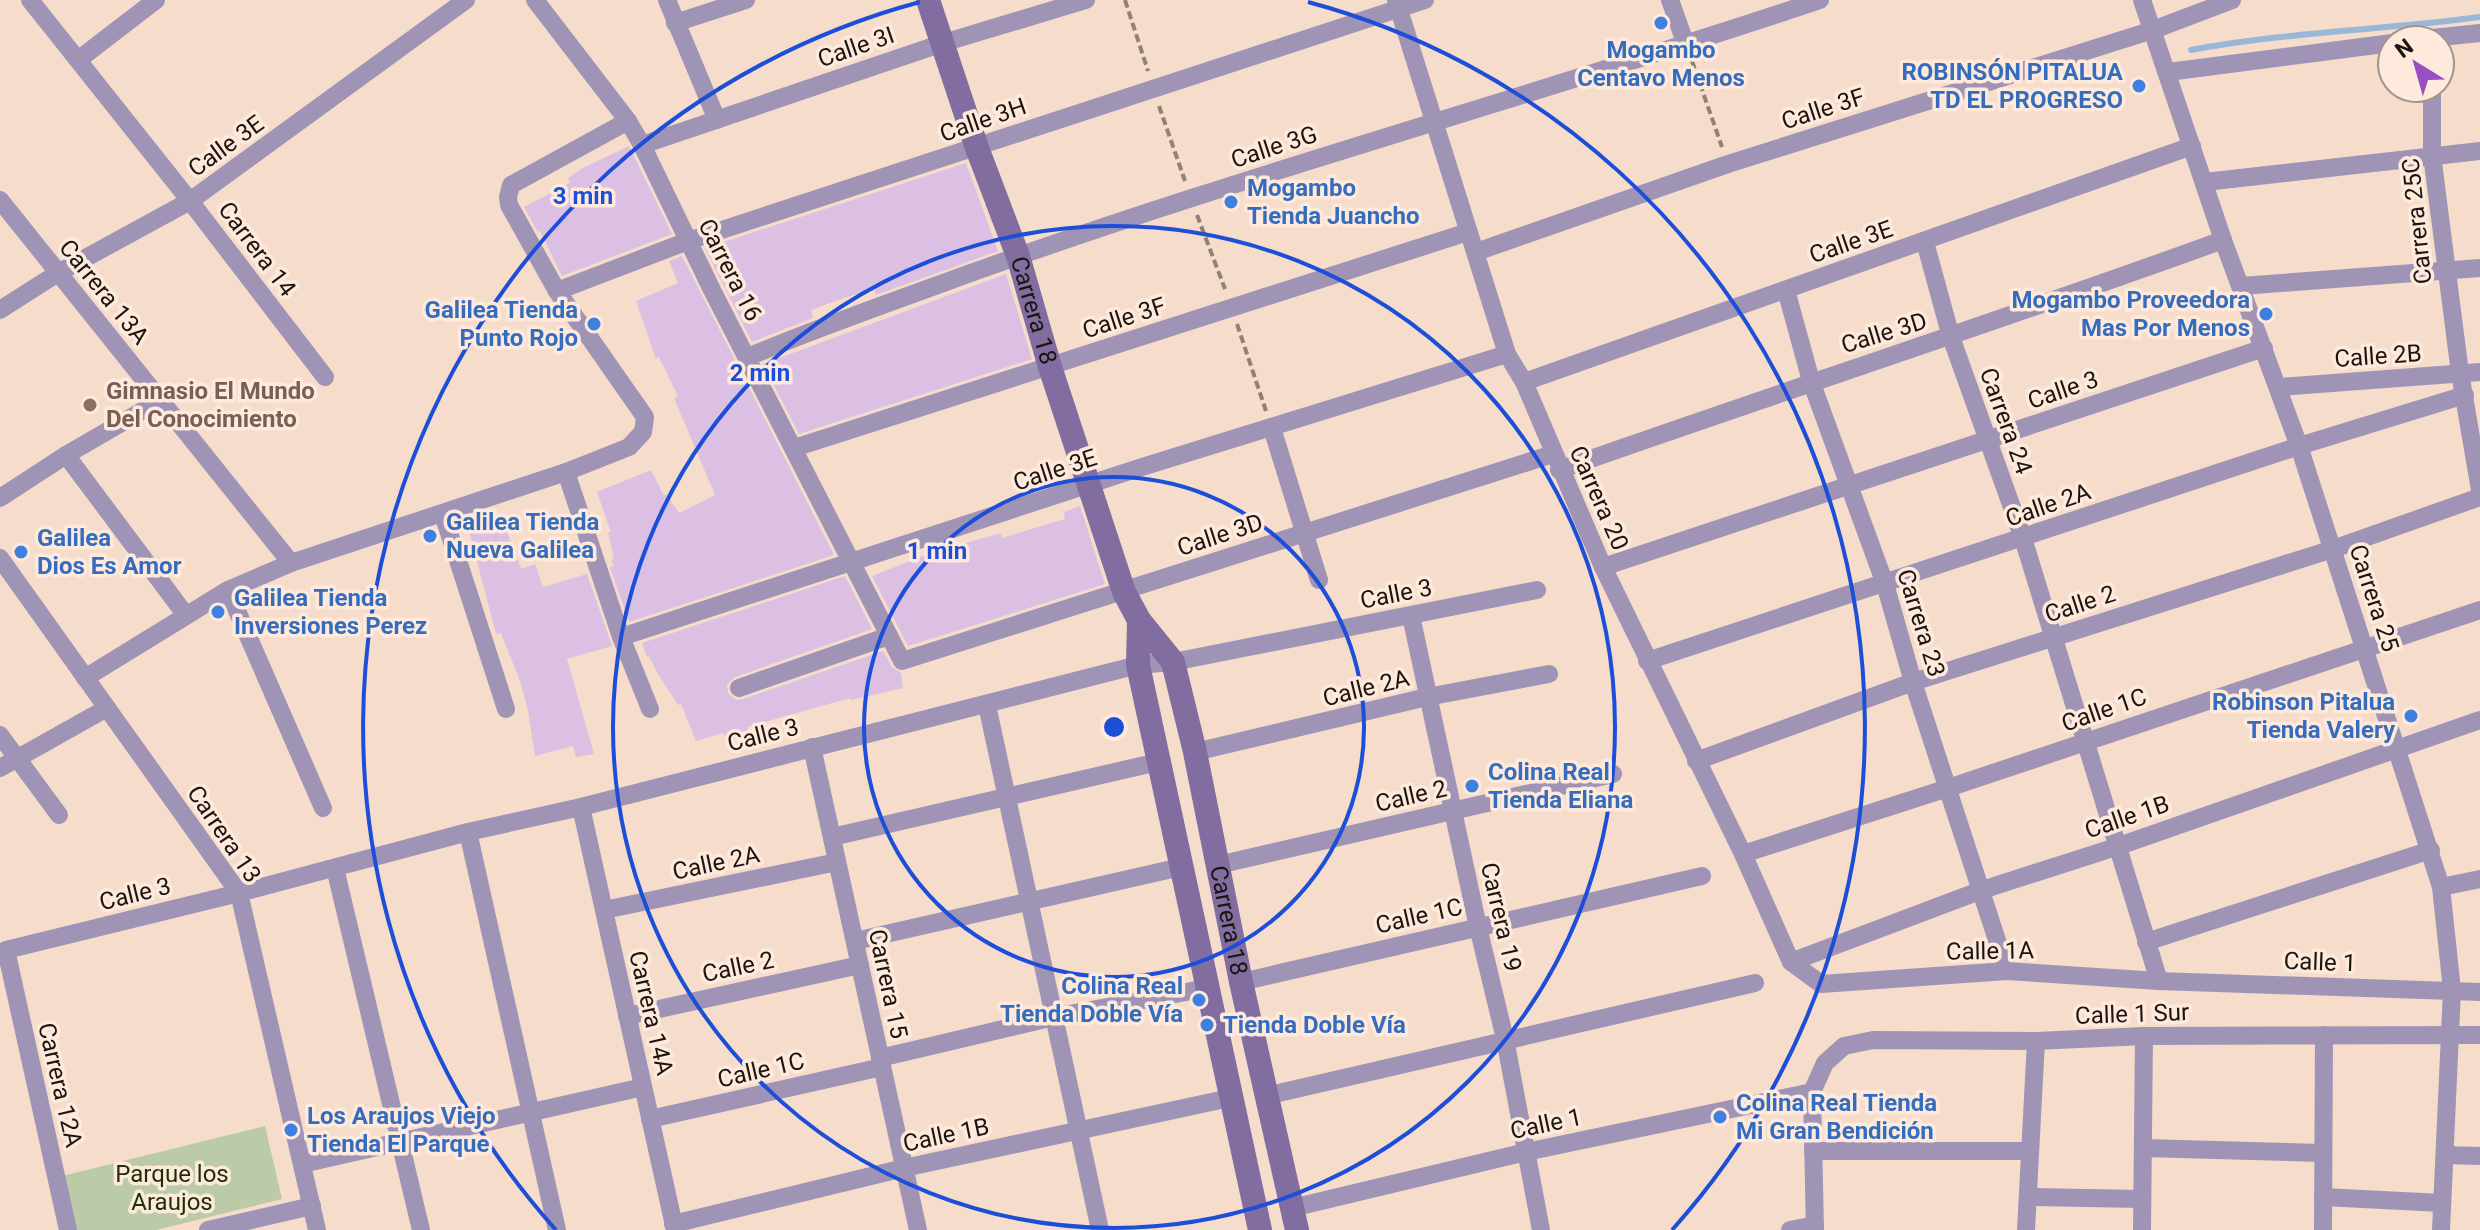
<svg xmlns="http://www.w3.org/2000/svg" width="2480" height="1230" viewBox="0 0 2480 1230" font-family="Roboto,sans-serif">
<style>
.green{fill:#bbcba8}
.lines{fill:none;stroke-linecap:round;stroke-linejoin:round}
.stream{stroke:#99b7d7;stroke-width:6}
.building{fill:#dbc0e3}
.path{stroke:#928175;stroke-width:4;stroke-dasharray:8 4;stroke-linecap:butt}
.street{stroke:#a094b6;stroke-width:18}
.secondary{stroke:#816da0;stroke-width:24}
.ring{fill:none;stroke:#1d4ed8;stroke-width:4}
.shop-dot{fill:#3f7fe0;stroke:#feeadc;stroke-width:3}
.education-dot{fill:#8d6e63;stroke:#feeadc;stroke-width:3}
.labels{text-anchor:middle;stroke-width:7;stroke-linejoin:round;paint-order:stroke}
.street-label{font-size:24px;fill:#1c140e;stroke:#feeadc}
.shop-label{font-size:24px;font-weight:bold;fill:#366cbe;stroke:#feeadc;text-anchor:start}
.education-label{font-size:24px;font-weight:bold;fill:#785e54;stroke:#feeadc;text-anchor:start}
.park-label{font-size:24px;fill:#1f2f03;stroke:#feeadc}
.centre{fill:#1d4ed8;stroke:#feeadc;stroke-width:4}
.ring-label{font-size:24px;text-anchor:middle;font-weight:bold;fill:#1d4ed8;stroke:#feeadc;stroke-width:7;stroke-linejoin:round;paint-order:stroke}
</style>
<rect width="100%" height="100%" fill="#f5dccb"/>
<!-- green -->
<polygon class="green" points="265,1126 282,1199 156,1230 74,1230 62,1176"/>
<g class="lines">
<!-- stream -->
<path class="stream" d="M2191 50C2286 32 2384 30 2480 17"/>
</g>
<!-- building -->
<g class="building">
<polygon points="629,146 672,234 562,276 540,231 538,232 524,207 570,183 568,178 583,168"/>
<polygon points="966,163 998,251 876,295 874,288 830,303 811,310 813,318 752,342 705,248"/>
<polygon points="682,256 834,555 629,622 610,567 614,566 611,560 614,559 608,533 611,532 597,492 651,470 664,496 666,494 679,513 715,495 674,398 678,396 659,357 656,359 636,301 678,283 669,261"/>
<polygon points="1006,274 1032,359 799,434 763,364"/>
<polygon points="1080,506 1105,584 908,646 872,576 951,545 952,547 1001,533 1002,538 1065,519 1064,512"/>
<polygon points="503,521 521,569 535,564 543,587 587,574 612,646 567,659 594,754 576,757 573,746 535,756 528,710 520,681 501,633 496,634 469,531"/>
<polygon points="845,576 872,629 735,677 727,685 728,693 736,700 743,699 883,651 892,667 901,673 903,688 851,700 850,698 747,727 748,730 725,737 723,733 696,741 681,704 678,705 658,674 649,656 647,657 642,643"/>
</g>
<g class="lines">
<!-- path -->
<g class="path">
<polyline points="1125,0 1148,71"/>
<polyline points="1692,61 1722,147"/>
<polyline points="1159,106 1185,181"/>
<polyline points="1197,215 1225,289"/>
<polyline points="1237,324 1266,411"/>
</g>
<!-- street -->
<g class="street">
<polyline points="30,0 190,201 325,377"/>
<polyline points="535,0 628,121 642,145 712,290 902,661 1553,454"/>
<polyline points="667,0 717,120"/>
<polyline points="1396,0 1507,354 1524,382 1603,567 1743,854 1791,962 1821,984 2007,971 2159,981 2480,992"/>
<polyline points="1670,0 1686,45"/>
<polyline points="2142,0 2223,240 2299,446 2441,887 2452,990 2441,1230"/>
<polyline points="675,23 746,0"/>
<polyline points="2413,40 2480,33"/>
<polyline points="78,60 156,0"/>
<polyline points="2168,72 2392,43"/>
<polyline points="2432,88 2432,155 2460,373 2480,490"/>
<polyline points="642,145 943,43 1086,0"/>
<polyline points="2205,182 2480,151"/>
<polyline points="0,200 291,563"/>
<polyline points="1925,242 1951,337 2023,538 2159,981"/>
<polyline points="1476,252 1728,164 2153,30 2232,0"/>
<polyline points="2241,286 2480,268"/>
<polyline points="1786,290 1811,381 1885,584 1913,682 2007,971"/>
<polyline points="557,291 688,241 1425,0"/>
<polyline points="0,310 58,273 190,201 466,0"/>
<path d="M748 357C809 331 872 309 935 286 1226 179 1526 99 1820 0"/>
<polyline points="1524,382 2192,146"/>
<polyline points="2279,387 2480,372"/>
<polyline points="1272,428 1319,580"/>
<polyline points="794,448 1468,232"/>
<polyline points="66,455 185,614"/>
<path d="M1559 470C1780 392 2003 320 2223 240"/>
<polyline points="566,472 621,637 650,709"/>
<polyline points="0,498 66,455 161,400"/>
<polyline points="443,514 506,709"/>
<polyline points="0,558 239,893 317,1230"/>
<polyline points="1603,567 2264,348"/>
<polyline points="228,590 323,808"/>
<polyline points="1411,616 1478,927 1505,1039 1541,1230"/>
<polyline points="621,637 1142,467 1507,354"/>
<polyline points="1647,661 2299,446 2465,395"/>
<polyline points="85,678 228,590 291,563 566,472 629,447 643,432 645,417 557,291 509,205 508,197 511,185 628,121"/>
<polyline points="739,688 889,636"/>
<polyline points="987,705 1100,1230"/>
<polyline points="0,735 59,815"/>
<polyline points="812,747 918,1230"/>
<polyline points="1195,752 1427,697 1549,674"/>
<polyline points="1696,761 1913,682 2333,549 2480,497"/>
<polyline points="0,768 107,708"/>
<polyline points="581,807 675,1230"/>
<polyline points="468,832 557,1230"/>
<polyline points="832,837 1158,762"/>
<polyline points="1743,854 1948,788 2480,610"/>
<polyline points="1218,865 1613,774"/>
<polyline points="335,868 421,1230"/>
<polyline points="2441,887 2480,879"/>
<polyline points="604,910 837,862"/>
<polyline points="855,941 1181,867"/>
<polyline points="2146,942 2431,850"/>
<polyline points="1791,962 1982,890 2116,847 2480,720"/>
<polyline points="1241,982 1702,876"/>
<polyline points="627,1016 860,965"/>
<polyline points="880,1058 1054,1017 1207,988"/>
<polyline points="1266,1096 1755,983"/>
<polyline points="650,1119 882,1067"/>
<polyline points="2143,1148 2323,1153"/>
<polyline points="1813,1151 2030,1151"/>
<polyline points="2445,1155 2480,1156"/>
<polyline points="302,1164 643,1087"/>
<polyline points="2028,1197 2142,1199"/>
<polyline points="2323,1197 2442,1203"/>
<polyline points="1292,1208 1526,1152 1812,1092"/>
<polyline points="673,1224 904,1168 1230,1098"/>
<polyline points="68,1230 6,950 239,893 468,832 581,807 1138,665 1173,662 1537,590"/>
<polyline points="208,1230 312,1206"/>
<polyline points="1790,1230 1815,1225"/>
<polyline points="1815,1230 1812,1092 1825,1063 1844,1046 1873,1040 2036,1041 2144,1036 2480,1035"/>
<polyline points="2026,1230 2036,1041"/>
<polyline points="2142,1230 2144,1036"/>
<polyline points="2323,1230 2324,1035"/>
</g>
<!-- secondary -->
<g class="secondary">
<path id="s1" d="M928 0 977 148 1018 256 1050 367 1124 592 1139 620 1173 662 1195 752 1241 982 1297 1230"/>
<polyline points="1139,620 1138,665 1260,1230"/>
</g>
</g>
<!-- distance rings -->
<g class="ring">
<circle cx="1114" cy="727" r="250"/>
<circle cx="1114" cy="727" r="501"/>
<path d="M556 1230A751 751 0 0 1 920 2M1308 2A751 751 0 0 1 1672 1230"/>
</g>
<!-- markers -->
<g class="shop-dot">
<circle cx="1661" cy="23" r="8"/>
<circle cx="2139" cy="86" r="8"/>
<circle cx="1231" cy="202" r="8"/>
<circle cx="2266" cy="314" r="8"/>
<circle cx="594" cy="324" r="8"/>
<circle cx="430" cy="536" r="8"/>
<circle cx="21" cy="552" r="8"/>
<circle cx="218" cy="612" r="8"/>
<circle cx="2411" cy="716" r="8"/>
<circle cx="1472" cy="786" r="8"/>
<circle cx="1199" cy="1000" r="8"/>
<circle cx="1207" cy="1025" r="8"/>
<circle cx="1720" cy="1117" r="8"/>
<circle cx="291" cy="1130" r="8"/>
</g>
<circle class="education-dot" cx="90" cy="405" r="8"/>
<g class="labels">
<!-- street labels -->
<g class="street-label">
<text transform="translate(856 47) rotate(-19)" y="8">Calle 3I</text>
<text transform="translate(1823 109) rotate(-18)" y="8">Calle 3F</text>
<text transform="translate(983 120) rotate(-19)" y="8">Calle 3H</text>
<text transform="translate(226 146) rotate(-36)" y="8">Calle 3E</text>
<text transform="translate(1274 147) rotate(-18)" y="8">Calle 3G</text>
<text transform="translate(2417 221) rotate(-96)" y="8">Carrera 25C</text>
<text transform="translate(1851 242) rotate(-19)" y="8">Calle 3E</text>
<text transform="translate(257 249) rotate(53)" y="8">Carrera 14</text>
<text transform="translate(730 270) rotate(63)" y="8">Carrera 16</text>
<text transform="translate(104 292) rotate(51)" y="8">Carrera 13A</text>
<text dy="8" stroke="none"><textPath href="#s1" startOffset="328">Carrera 18</textPath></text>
<text transform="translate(1124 318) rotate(-18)" y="8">Calle 3F</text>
<text transform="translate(1884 333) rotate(-17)" y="8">Calle 3D</text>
<text transform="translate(2378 356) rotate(-4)" y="8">Calle 2B</text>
<text transform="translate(2063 390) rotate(-19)" y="8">Calle 3</text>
<text transform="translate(2006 421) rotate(70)" y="8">Carrera 24</text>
<text transform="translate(1055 470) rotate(-18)" y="8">Calle 3E</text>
<text transform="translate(1599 498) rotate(66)" y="8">Carrera 20</text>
<text transform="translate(2048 505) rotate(-19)" y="8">Calle 2A</text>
<text transform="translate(1220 535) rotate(-18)" y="8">Calle 3D</text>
<text transform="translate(1396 594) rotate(-11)" y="8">Calle 3</text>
<text transform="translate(2374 598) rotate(72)" y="8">Carrera 25</text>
<text transform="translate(2080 604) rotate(-18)" y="8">Calle 2</text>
<text transform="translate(1921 623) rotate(73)" y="8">Carrera 23</text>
<text transform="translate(1366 688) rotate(-14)" y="8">Calle 2A</text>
<text transform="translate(2104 710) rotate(-19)" y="8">Calle 1C</text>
<text transform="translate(763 735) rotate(-14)" y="8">Calle 3</text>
<text transform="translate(1411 796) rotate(-13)" y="8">Calle 2</text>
<text transform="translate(2127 817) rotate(-19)" y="8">Calle 1B</text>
<text transform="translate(224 834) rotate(56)" y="8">Carrera 13</text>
<text transform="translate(716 863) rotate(-12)" y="8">Calle 2A</text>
<text transform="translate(135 894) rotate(-14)" y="8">Calle 3</text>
<text transform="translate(1419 916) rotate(-13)" y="8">Calle 1C</text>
<text transform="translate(1501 917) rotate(77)" y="8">Carrera 19</text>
<text dy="8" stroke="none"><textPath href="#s1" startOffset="974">Carrera 18</textPath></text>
<text transform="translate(1990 951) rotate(-1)" y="8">Calle 1A</text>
<text transform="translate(2320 962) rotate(2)" y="8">Calle 1</text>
<text transform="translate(738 967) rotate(-12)" y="8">Calle 2</text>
<text transform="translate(888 984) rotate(78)" y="8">Carrera 15</text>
<text transform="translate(651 1013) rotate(77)" y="8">Carrera 14A</text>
<text transform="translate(2132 1014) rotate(-2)" y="8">Calle 1 Sur</text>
<text transform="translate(761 1070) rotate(-13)" y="8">Calle 1C</text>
<text transform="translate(60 1085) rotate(77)" y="8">Carrera 12A</text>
<text transform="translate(1546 1124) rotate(-12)" y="8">Calle 1</text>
<text transform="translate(946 1135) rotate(-12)" y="8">Calle 1B</text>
</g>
<!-- shop labels -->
<g class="shop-label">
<text x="1661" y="58" text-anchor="middle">Mogambo<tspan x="1661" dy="28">Centavo Menos</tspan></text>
<text x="2123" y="80" text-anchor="end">ROBINSÓN PITALUA<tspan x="2123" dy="28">TD EL PROGRESO</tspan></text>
<text x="1247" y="196">Mogambo<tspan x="1247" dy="28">Tienda Juancho</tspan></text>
<text x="2250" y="308" text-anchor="end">Mogambo Proveedora<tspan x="2250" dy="28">Mas Por Menos</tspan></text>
<text x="578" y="318" text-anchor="end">Galilea Tienda<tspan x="578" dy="28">Punto Rojo</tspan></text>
<text x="446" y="530">Galilea Tienda<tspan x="446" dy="28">Nueva Galilea</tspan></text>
<text x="37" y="546">Galilea<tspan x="37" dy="28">Dios Es Amor</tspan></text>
<text x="234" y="606">Galilea Tienda<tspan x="234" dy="28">Inversiones Perez</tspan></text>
<text x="2395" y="710" text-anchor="end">Robinson Pitalua<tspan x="2395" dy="28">Tienda Valery</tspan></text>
<text x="1488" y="780">Colina Real<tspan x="1488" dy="28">Tienda Eliana</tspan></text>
<text x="1183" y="994" text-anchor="end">Colina Real<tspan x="1183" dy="28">Tienda Doble Vía</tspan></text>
<text x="1223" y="1033">Tienda Doble Vía</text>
<text x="1736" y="1111">Colina Real Tienda<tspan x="1736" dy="28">Mi Gran Bendición</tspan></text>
<text x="307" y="1124">Los Araujos Viejo<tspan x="307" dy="28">Tienda El Parque</tspan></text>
</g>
<!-- education labels -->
<g class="education-label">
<text x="106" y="399">Gimnasio El Mundo<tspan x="106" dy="28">Del Conocimiento</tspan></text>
</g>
<!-- park labels -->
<g class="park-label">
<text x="172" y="1182">Parque los<tspan x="172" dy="28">Araujos</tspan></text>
</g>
</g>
<circle cx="1114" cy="727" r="12" class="centre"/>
<g class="ring-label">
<text x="583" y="204">3 min</text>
<text x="760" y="381">2 min</text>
<text x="937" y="559">1 min</text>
</g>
<!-- north arrow -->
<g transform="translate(2416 64) rotate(323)"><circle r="38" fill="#feeadc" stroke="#a4948a" stroke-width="2"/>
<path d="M0-6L14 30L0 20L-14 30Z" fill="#994fc1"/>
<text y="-12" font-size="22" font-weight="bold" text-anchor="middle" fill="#1c140e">N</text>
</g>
</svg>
